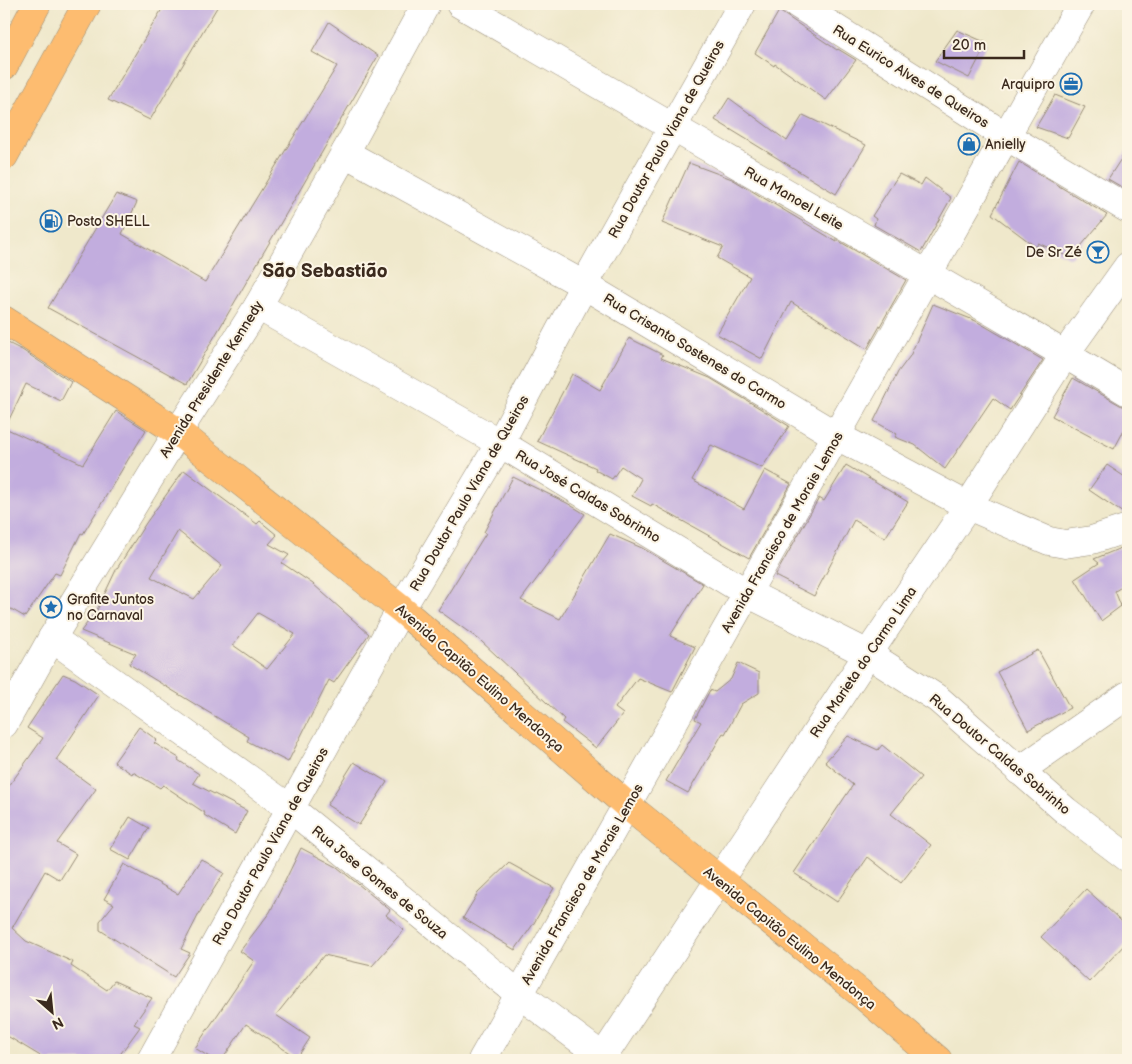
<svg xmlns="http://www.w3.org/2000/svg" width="1132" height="1064" viewBox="0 0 1132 1064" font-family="'Balsamiq Sans',sans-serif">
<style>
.building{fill:#c2adde;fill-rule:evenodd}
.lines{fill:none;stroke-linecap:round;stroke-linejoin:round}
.minor-casing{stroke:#958974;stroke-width:29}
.major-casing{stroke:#958974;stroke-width:29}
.highway-casing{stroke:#958974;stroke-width:29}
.minor{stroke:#fff;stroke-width:28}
.major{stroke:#fdbc70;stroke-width:28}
.highway{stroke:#fdbc70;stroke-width:28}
.labels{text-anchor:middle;stroke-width:4;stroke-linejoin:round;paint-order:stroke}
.street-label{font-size:14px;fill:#3b2a1e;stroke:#fcf5e5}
.poi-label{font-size:14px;fill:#3b2a1e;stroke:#fcf5e5;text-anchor:start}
.district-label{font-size:19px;font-weight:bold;fill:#3b2a1e;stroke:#fcf5e5}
</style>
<rect width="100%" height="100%" fill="#fcf5e5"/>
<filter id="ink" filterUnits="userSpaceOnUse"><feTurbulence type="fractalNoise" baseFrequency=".02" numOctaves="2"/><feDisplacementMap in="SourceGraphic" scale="10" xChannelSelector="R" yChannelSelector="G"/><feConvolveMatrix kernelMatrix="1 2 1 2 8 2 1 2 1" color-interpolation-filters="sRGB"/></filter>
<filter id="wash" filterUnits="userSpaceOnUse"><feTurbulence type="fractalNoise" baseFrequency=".0096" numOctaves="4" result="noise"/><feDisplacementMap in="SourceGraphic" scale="20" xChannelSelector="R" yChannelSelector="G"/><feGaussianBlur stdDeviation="1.12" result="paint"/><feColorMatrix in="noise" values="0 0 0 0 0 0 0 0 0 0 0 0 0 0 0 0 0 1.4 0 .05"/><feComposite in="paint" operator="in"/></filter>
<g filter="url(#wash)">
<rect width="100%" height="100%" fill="#efe8cb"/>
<g id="blocks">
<!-- building -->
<g class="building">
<polygon points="165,4 219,4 150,120 108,100"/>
<polygon points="779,11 837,50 838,49 856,60 826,100 775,64 774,66 755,53"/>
<polygon points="329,22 378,56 187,384 48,308 116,194 137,202 122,234 205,282 337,66 312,52"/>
<polygon points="957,30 987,43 969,78 935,61"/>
<polygon points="1055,95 1085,107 1068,138 1036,127"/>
<polygon points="729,98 787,141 803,115 866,145 836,194 715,120"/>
<polygon points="1128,148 1128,189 1127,190 1108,179"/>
<polygon points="1019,162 1107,215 1071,258 1038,243 1036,247 992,214"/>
<polygon points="689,163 732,179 837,242 837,240 906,280 867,349 791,302 762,359 717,334 750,277 717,258 723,247 662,223"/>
<polygon points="899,174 921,185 925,178 951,198 921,252 874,225 876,219 872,216"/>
<polygon points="933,304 976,321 1043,360 1010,410 993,398 945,469 915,445 895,437 897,434 874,421 898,372 910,356"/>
<polygon points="629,338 663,355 661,358 710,378 789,426 762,468 711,445 692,480 744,509 765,470 791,484 749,558 652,504 651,506 632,496 641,479 621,466 612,479 595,470 596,468 537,441 572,374 600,390"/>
<polygon points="8,343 22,350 71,382 61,401 26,384 5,428 83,464 116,411 146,430 83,534 81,533 60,575 55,573 25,617 4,605 4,365"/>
<polygon points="1073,378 1120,405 1128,408 1128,423 1114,449 1052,416"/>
<polygon points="846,465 908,502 885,538 854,520 814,596 775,576 819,498 824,501"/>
<polygon points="1107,465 1128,479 1128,513 1123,513 1089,490"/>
<path d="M184 470 257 524 260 521 277 535 269 544 289 555 282 563 313 584 369 634 334 683 329 680 288 762 247 741 249 737 129 664 136 654 81 631 97 610 116 570 146 523ZM178 531 222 566 194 599 151 577ZM258 613 295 634 267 669 233 645Z"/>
<polygon points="513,477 567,503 585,514 521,600 560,619 610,534 642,548 703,584 670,636 695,647 672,692 638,678 615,708 623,714 596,748 562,722 564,719 481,641 438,610 486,533 484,532"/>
<polygon points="1128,545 1128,583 1115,591 1121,606 1101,621 1075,579 1099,563 1094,559"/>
<polygon points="1038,650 1070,708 1028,730 997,672"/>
<polygon points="738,663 759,673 759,693 741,704 725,734 723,733 688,793 666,781 701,722 695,719 710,690 715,692 731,679"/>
<polygon points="63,674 75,679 99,695 56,760 96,789 57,843 76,854 60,880 45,871 12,928 26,941 73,962 71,966 107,990 114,981 152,998 134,1024 140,1027 116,1060 47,1060 4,1034 4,793 43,738 27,728"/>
<polygon points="139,727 157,740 154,743 179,758 178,760 199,774 193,783 247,811 235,834 204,815 205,813 163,785 160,788 133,772 132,774 114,762"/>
<polygon points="848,736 878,750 882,745 921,777 891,814 931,845 901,883 868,857 837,902 794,873 853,785 825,762"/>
<polygon points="354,762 387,782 359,825 327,805"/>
<polygon points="130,817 149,828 130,860 110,849"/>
<polygon points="301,848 337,867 390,910 386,915 404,930 372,966 324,955 276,1015 310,1038 297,1058 246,1024 222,1060 214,1060 195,1048 254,961 240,951 270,912"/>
<polygon points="201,859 224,873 202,908 181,949 190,953 174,977 100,930 100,921 114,904 104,899 124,864 178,894"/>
<polygon points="509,863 554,888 534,923 515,950 463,918 478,893"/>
<polygon points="1086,889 1128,927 1128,941 1089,982 1041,937"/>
</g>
</g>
</g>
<g filter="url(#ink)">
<use href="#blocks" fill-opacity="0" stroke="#958974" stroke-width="1"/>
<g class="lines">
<!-- minor casing -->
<g class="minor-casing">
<g id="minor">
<path d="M460 4C682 134 907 260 1128 392"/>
<polyline points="797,4 1006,136 1128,209"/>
<polyline points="345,153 584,285 837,436 968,506 1049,541 1065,544 1092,540 1128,528"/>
<polyline points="258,306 500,443 747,593 868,654 938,699 1066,811 1128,858"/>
<polyline points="52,638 291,809 519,994 607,1060"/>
<polyline points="4,724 52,638 178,432 258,306 345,153 426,4"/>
<polyline points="1019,771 1128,695"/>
<polyline points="151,1060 401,609 500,443 584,285 742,4"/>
<polyline points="482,1060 1081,4"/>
<polyline points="601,1060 868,654 968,506 1065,354 1128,266"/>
</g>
</g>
<!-- major casing -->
<g class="major-casing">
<g id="major">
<polyline points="4,156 87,4"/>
<polyline points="4,320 178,432 401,609 628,806 859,992 938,1060"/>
</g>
</g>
<!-- highway casing -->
<g class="highway-casing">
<polyline id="highway" points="4,66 37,4"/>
</g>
<!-- minor -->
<use href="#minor" class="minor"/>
<!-- major -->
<use href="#major" class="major"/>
<!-- highway -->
<use href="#highway" class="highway"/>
</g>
</g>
<!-- icons -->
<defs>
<g id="office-ring" transform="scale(1.125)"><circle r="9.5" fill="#fcf5e5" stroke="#1f6fb2" stroke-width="1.5"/><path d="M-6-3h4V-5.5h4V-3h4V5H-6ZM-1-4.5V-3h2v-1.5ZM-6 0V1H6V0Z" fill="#1f6fb2"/></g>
<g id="shop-ring" transform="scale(1.125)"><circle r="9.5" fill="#fcf5e5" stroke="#1f6fb2" stroke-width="1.5"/><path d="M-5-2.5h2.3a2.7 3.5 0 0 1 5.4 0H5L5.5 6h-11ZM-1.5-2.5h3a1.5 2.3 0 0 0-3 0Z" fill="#1f6fb2"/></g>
<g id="fuel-ring" transform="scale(1.125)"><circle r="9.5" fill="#fcf5e5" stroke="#1f6fb2" stroke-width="1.5"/><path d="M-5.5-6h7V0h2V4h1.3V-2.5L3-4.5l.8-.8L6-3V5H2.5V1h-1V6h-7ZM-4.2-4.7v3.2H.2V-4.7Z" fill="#1f6fb2"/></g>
<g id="bar-ring" transform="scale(1.125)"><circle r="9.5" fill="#fcf5e5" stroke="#1f6fb2" stroke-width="1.5"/><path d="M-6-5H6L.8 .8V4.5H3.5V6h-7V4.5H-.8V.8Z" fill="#1f6fb2"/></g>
<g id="sight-ring" transform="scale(1.125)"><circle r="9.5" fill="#fcf5e5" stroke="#1f6fb2" stroke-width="1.5"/><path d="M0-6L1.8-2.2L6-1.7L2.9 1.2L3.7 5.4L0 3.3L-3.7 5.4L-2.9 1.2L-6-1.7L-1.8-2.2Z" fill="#1f6fb2"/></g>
</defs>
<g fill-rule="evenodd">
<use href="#office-ring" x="1071" y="84"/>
<use href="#shop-ring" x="969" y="144"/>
<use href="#fuel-ring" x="51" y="221"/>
<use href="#bar-ring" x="1098" y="252"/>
<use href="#sight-ring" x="51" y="607"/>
</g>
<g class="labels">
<!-- street labels -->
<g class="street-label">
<text transform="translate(911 76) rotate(32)" y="5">Rua Eurico Alves de Queiros</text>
<text transform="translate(666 139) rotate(-61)" y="5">Rua Doutor Paulo Viana de Queiros</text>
<text transform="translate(794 198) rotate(30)" y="5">Rua Manoel Leite</text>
<text transform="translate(695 351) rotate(31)" y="5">Rua Crisanto Sostenes do Carmo</text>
<text transform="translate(211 379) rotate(-58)" y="5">Avenida Presidente Kennedy</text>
<text transform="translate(469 493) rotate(-60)" y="5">Rua Doutor Paulo Viana de Queiros</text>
<text transform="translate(588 496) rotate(31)" y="5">Rua José Caldas Sobrinho</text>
<text transform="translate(782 532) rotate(-60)" y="5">Avenida Francisco de Morais Lemos</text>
<text transform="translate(863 662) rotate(-56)" y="5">Rua Marieta do Carmo Lima</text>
<text transform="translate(480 678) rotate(41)" y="5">Avenida Capitão Eulino Mendonça</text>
<text transform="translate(1000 754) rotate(40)" y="5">Rua Doutor Caldas Sobrinho</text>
<text transform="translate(270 846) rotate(-61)" y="5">Rua Doutor Paulo Viana de Queiros</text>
<text transform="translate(380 882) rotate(39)" y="5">Rua Jose Gomes de Souza</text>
<text transform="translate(582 884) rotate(-60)" y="5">Avenida Francisco de Morais Lemos</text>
<text transform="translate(790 938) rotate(39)" y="5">Avenida Capitão Eulino Mendonça</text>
</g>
<!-- poi labels -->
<g class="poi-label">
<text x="1055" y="89" text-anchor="end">Arquipro</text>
<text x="985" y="149">Anielly</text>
<text x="67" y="226">Posto SHELL</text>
<text x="1082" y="257" text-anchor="end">De Sr Zé</text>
<text x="67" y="604">Grafite Juntos<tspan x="67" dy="16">no Carnaval</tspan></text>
</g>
<!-- district labels -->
<g class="district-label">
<text x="325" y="277">São Sebastião</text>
</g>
</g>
<!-- margin -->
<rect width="1132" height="1064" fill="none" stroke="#fcf5e5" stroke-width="20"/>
<!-- north arrow -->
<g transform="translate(52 1012) rotate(153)" stroke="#fcf5e5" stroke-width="4" paint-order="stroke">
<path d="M0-4L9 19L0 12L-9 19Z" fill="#3b2a1e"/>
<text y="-8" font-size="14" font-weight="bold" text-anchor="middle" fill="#3b2a1e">N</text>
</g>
<!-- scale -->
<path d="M944 50v8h80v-8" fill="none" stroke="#3b2a1e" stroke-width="2.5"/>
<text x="952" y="50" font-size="15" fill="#3b2a1e" stroke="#fcf5e5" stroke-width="4" paint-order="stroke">20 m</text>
</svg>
